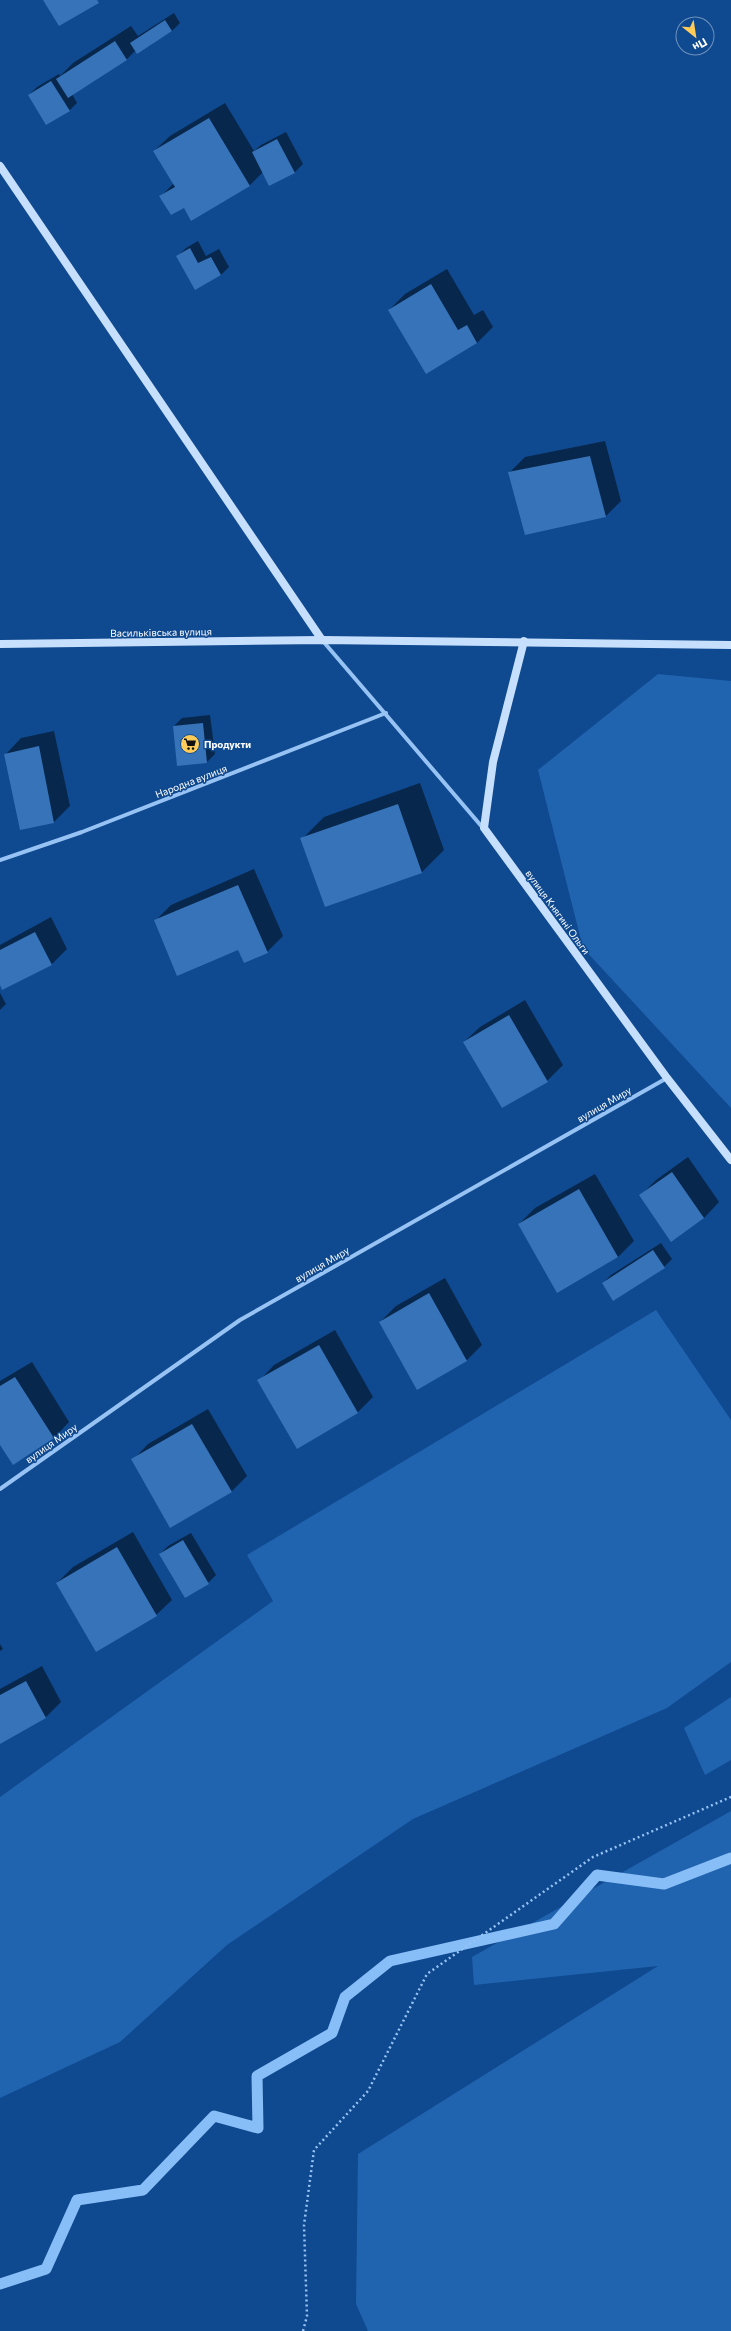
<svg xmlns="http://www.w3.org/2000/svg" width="731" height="2331" viewBox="0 0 731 2331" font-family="Commissioner,sans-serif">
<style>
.green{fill:#2063af}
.shadow{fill:#0007}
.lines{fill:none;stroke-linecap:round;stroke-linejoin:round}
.stream{stroke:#88bef7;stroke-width:11}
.building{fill:#3773b9}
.path{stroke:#97c3f4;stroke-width:2.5;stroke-dasharray:2 3;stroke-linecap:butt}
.street{stroke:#97c3f4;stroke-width:4}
.secondary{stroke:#c6dffd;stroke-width:8}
.labels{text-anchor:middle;stroke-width:3;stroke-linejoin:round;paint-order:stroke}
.street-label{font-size:10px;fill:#fff;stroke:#0f498f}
.poi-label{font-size:10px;font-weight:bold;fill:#fff;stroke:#0f498f;text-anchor:start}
</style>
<rect width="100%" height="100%" fill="#0f498f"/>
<!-- green -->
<g class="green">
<polygon points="658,674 731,681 731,1108 583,948 538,770"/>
<polygon points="656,1310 731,1420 731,1662 667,1708 413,1819 227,1945 120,2042 0,2098 0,1797 273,1601 247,1555"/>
<polygon points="731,1697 731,1760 705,1775 684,1728"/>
<polygon points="731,1811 731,2331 368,2331 356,2304 358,2154 658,1966 474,1985 472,1957"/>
</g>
<!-- shadow -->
<g class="shadow">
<polygon points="174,13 180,23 172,31 137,52 136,50 127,59 72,94 77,103 69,111 29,95 37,87 59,74 60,76 73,63 131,26 138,36"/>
<polygon points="225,103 254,151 261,145 286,132 303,164 295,172 270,185 263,172 249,186 184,207 161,196 174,183 154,151 170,136"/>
<polygon points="198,241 206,256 219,249 229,267 221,275 178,256 186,248"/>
<polygon points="447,269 474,315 483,310 493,327 477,343 389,310 405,294"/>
<polygon points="605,441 621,501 606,516 509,473 525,457"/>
<polygon points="210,715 215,754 207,762 174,726 182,718"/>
<polygon points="54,731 70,806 54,822 21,829 6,754 21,738"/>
<polygon points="420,783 444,850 422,872 302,839 324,817"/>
<polygon points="254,869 283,936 267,952 238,949 155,921 171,905"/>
<polygon points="51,917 67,949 51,965 0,983 0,945"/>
<polygon points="0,993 6,1004 0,1010"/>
<polygon points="525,1000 563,1065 547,1081 464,1042 480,1027"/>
<polygon points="688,1157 719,1202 704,1218 640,1196 656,1180"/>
<polygon points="595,1174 634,1241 618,1257 519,1224 535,1208"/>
<polygon points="661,1243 672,1259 664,1267 603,1283 611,1275"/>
<polygon points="445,1278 482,1345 467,1360 380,1322 396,1306"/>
<polygon points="335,1330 373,1397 358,1412 297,1447 259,1381 274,1365"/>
<polygon points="32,1362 69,1422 54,1438 0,1443 0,1381"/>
<polygon points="208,1409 247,1476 231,1492 133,1460 148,1444"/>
<polygon points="133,1532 172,1600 156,1615 57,1583 73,1567"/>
<polygon points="191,1533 216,1575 208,1583 160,1554 168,1546"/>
<polygon points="0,1644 3,1649 0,1651"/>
<polygon points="42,1666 61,1702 46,1717 0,1743 0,1689"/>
</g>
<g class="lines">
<!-- stream -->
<polyline class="stream" points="0,2284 46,2269 77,2200 143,2190 214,2116 258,2128 257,2076 332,2033 345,1997 390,1961 554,1924 597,1875 664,1884 731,1858"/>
</g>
<!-- building -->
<g class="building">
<polygon points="43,0 97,0 99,3 59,26"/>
<polygon points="165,20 172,31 137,54 130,43"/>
<polygon points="115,41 127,60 68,98 56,79"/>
<polygon points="51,81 70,111 46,125 28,95"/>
<polygon points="209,118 250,186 191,221 184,208 171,215 159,196 175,187 153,151"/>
<polygon points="277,139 295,173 269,186 252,152"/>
<polygon points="190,248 198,263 211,257 221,275 195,290 176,256"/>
<polygon points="431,284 458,330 467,325 477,343 426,374 388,310"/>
<polygon points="590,456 606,517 525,535 508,472"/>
<polygon points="203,723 207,763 177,766 173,726"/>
<polygon points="39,746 54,823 20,830 4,754"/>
<polygon points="398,804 422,873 325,907 300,838"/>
<polygon points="238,885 268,953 244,963 238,950 177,976 154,920"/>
<polygon points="35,932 52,965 2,990 0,985 0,950"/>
<polygon points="509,1015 548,1082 502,1108 463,1042"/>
<polygon points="672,1172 704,1218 671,1242 639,1195"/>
<polygon points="579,1189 618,1257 557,1293 518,1224"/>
<polygon points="653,1250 665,1268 613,1301 602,1283"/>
<polygon points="429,1293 467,1361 417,1390 379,1322"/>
<polygon points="319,1345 358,1413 297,1449 257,1380"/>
<polygon points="15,1377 54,1438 13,1465 0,1445 0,1386"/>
<polygon points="192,1424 232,1492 170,1528 131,1459"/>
<polygon points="183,1540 209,1584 185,1598 159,1554"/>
<polygon points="117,1547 157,1616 96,1652 56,1583"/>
<polygon points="26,1681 46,1718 0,1744 0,1695"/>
</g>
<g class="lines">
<!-- path -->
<polyline class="path" points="303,2331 307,2316 304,2225 314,2150 368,2091 427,1974 593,1857 731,1797"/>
<!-- street -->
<g class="street">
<polyline points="322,640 483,828"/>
<polyline points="0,860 82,832 386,713"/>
<polyline points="0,1489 240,1320 667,1078"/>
</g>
<!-- secondary -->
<g class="secondary">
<polyline points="0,166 322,640"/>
<polyline points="524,641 493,762 484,828 667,1078 731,1160"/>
<polyline points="0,644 322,640 731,645"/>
</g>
</g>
<!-- icons -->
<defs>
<g id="supermarket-disc" transform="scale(1)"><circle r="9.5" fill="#ffcc5a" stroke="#0f498f"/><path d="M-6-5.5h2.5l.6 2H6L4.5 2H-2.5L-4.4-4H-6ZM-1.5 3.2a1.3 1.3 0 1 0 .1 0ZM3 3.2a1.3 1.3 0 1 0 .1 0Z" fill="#111"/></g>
</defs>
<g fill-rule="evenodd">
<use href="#supermarket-disc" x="190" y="744"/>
</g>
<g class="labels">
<!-- street labels -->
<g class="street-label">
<text transform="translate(161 632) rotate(-1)" y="4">Васильківська вулиця</text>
<text transform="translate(191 781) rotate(-21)" y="4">Народна вулиця</text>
<text transform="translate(558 912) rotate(54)" y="4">вулиця Княгині Ольги</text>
<text transform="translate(604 1104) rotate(-30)" y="4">вулиця Миру</text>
<text transform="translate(322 1264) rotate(-30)" y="4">вулиця Миру</text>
<text transform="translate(51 1443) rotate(-35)" y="4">вулиця Миру</text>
</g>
<!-- poi labels -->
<g class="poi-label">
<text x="204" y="748">Продукти</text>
</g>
</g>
<!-- north arrow -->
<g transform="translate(695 36) rotate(150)"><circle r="19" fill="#0f498f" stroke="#6f92bc"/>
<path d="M0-3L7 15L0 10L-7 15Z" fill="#ffcc5a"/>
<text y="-6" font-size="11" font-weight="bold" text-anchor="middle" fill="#ffffff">Пн</text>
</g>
</svg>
